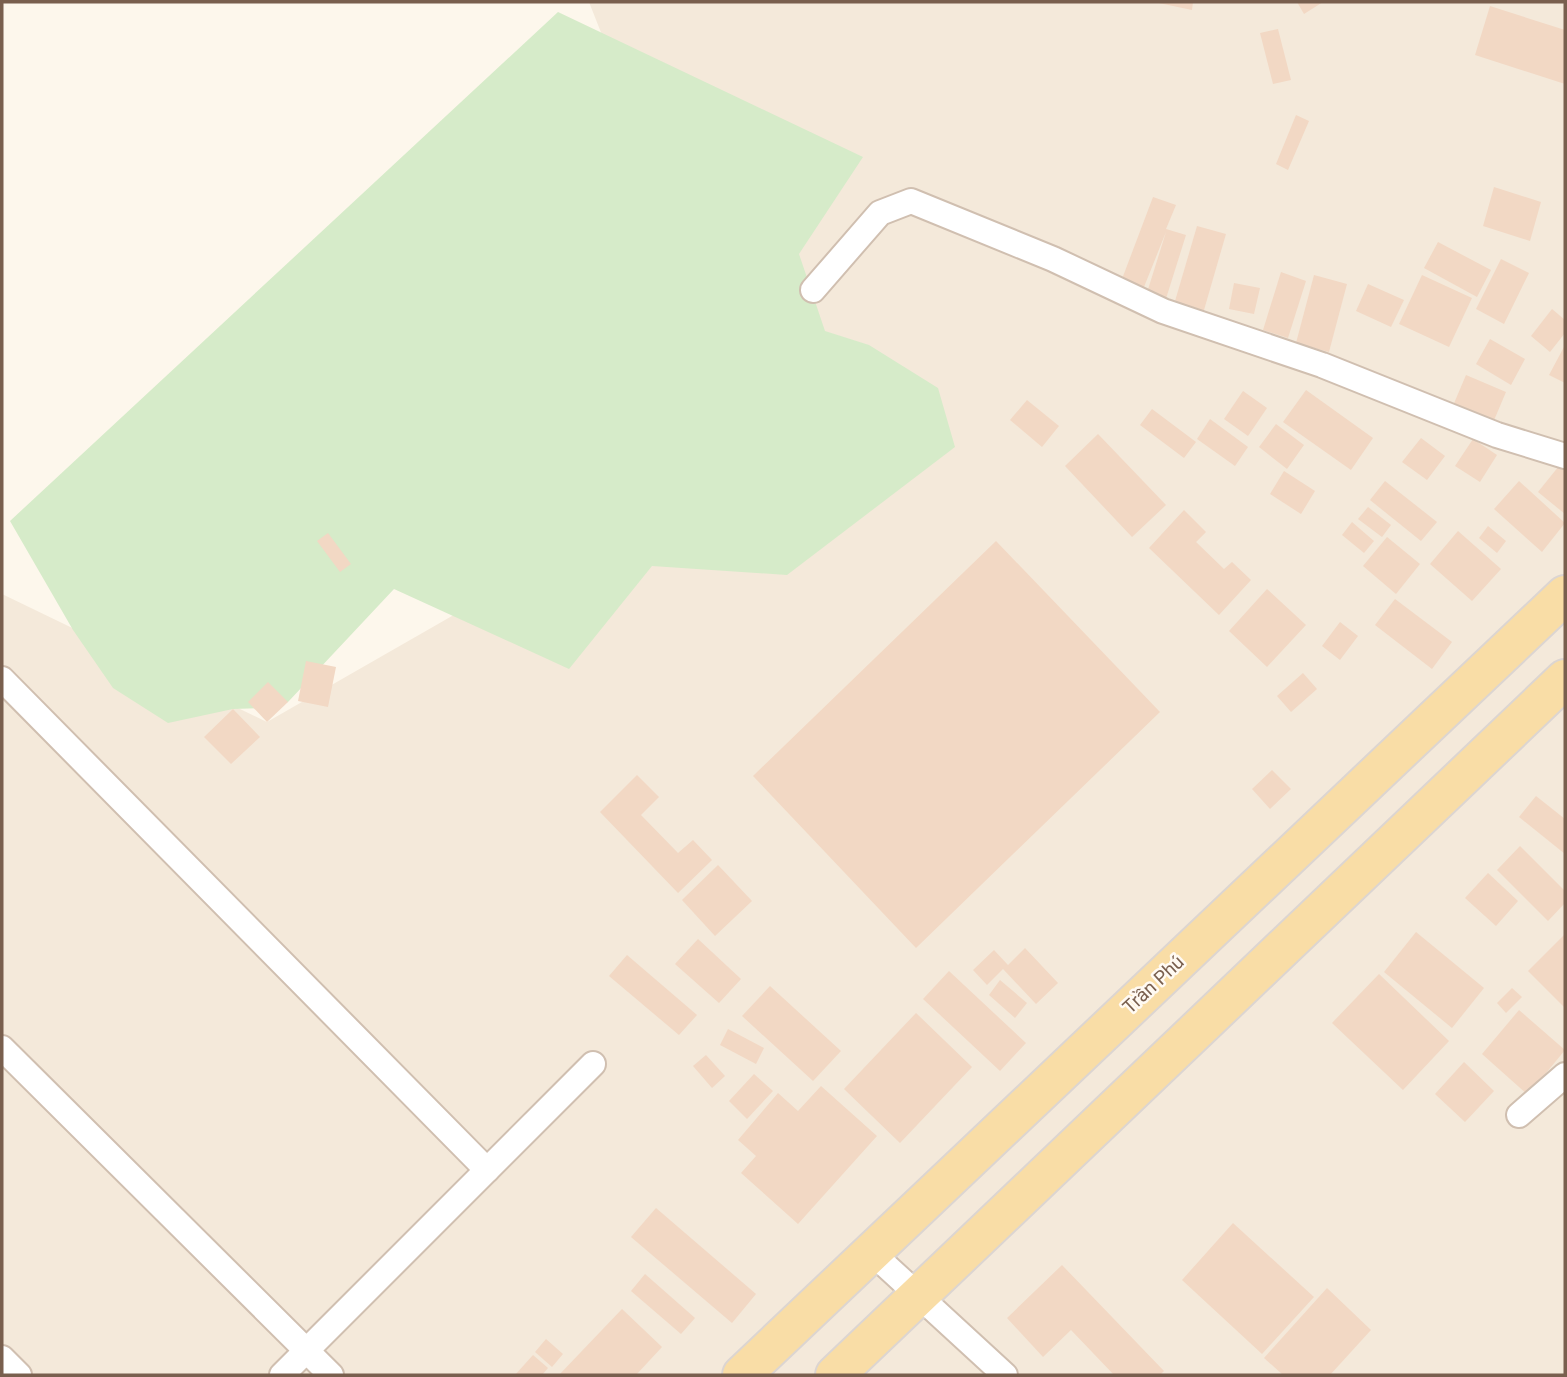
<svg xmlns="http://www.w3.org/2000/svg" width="1567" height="1377" viewBox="0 0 1567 1377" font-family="Roboto,sans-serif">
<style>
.residential{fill:#f4e9da}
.green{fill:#d6ebc9}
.building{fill:#f2d8c4}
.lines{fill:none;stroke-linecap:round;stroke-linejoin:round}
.street-casing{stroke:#d0bfb0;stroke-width:28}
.primary-casing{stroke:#dcd5d1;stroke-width:42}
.street{stroke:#fff;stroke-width:24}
.primary{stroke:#f9dda6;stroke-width:38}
.labels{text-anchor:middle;stroke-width:5;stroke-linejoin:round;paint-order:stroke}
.street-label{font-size:19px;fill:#795f4e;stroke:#fffaf3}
</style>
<rect width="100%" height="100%" fill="#fdf7ec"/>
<!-- residential -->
<polygon class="residential" points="589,2 1565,2 1565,1375 2,1375 2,594 267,722 761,439"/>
<!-- green -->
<polygon class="green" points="558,12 863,157 799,254 825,331 869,345 938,388 955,447 787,575 652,566 569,669 394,589 288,702 265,708 233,709 168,723 113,688 73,630 10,521"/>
<!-- building -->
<g class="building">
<polygon points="1154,2 1193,2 1192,10"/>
<polygon points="1297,2 1323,2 1304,14"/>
<polygon points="1490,6 1565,30 1565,84 1475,55"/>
<polygon points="1278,29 1291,80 1273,84 1260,33"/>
<polygon points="1296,115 1309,121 1288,170 1276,164"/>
<polygon points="1494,187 1541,202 1530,241 1483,226"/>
<polygon points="1153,197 1176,205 1166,229 1186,235 1164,305 1145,299 1166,232 1144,287 1122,279"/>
<polygon points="1197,226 1226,234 1202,317 1173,308"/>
<polygon points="1438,242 1491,270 1477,297 1424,268"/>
<polygon points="1501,259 1529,273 1504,324 1476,309"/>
<polygon points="1281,272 1306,281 1288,338 1263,330"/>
<polygon points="1314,275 1347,284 1329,352 1296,343"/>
<polygon points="1422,275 1472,298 1449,347 1399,324"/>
<polygon points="1234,283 1260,288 1254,314 1229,309"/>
<polygon points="1368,284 1404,300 1391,327 1356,311"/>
<polygon points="1552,309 1565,320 1565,333 1550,352 1531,336"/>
<polygon points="1490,339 1525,359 1511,385 1476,364"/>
<polygon points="1565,345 1565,383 1549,375"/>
<polygon points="1466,375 1506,392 1492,425 1452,408"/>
<polygon points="1306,390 1373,438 1351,470 1283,422"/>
<polygon points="1243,391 1267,408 1248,436 1224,419"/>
<polygon points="1027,400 1059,426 1042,447 1010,420"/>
<polygon points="1152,409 1196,442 1184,458 1140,425"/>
<polygon points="1210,419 1248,447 1235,466 1197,439"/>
<polygon points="1276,424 1304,445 1287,469 1259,447"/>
<polygon points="1098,434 1166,505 1132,537 1065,466"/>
<polygon points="1421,438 1445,456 1427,480 1402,462"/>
<polygon points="1473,439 1497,455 1480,482 1455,466"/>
<polygon points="1563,461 1565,463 1565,514 1538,492"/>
<polygon points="1284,471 1315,491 1301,514 1270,494"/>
<polygon points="1385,481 1437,522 1421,541 1370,500"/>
<polygon points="1519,481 1565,523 1542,552 1494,509"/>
<polygon points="1368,507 1391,525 1382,537 1358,519"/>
<polygon points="1184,510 1206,532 1196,542 1224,569 1232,562 1251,580 1219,615 1149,548"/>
<polygon points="1352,522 1374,541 1364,553 1342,535"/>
<polygon points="1488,526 1506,541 1497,553 1479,538"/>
<polygon points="1458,531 1501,569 1472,601 1430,564"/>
<polygon points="328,533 351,564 340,572 317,541"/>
<polygon points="1387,537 1420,564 1396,594 1363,566"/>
<polygon points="996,541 1160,712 916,948 753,776"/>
<polygon points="1267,589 1306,625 1267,667 1229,631"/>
<polygon points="1395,599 1452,642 1432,669 1375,625"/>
<polygon points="1340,622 1358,636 1340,660 1322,646"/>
<polygon points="306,661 336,667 328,707 298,701"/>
<polygon points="1303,673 1317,689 1291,712 1277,696"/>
<polygon points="268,682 288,702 267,722 248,702"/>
<polygon points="233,709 260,737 231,764 204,737"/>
<polygon points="1272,770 1291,789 1270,809 1252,789"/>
<polygon points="637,775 659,797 641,815 678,853 693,840 712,860 678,893 600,812"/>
<polygon points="1536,796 1565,819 1565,854 1519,817"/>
<polygon points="1520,846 1565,891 1565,903 1548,921 1497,870"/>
<polygon points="718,865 752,901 715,936 682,900"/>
<polygon points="1488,873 1518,901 1496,926 1465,898"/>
<polygon points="1416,932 1484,988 1452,1028 1384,972"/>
<polygon points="1565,934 1565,1008 1528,971"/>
<polygon points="698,939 741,979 719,1003 675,964"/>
<polygon points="1025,948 1058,983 1036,1004 1003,969 987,985 973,970 994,950 1008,965"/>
<polygon points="627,955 697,1015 679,1035 609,976"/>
<polygon points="949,971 1026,1043 1000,1071 923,999"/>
<polygon points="1379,974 1449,1041 1403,1090 1332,1023"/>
<polygon points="1000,980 1027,1003 1015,1018 989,995"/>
<polygon points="770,986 841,1051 813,1081 742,1016"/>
<polygon points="1512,988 1522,997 1506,1013 1497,1003"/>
<polygon points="1519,1010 1565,1050 1528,1095 1482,1054"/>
<polygon points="916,1013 972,1067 900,1143 844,1089"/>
<polygon points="728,1029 764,1048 756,1064 720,1045"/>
<polygon points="706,1055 725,1076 712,1088 693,1066"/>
<polygon points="1464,1062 1494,1091 1465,1122 1435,1094"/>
<polygon points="754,1074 773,1091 747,1119 729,1101"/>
<polygon points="821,1086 877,1136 798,1224 741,1173 756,1156 738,1140 778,1093 798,1111"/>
<polygon points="656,1208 756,1294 732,1323 631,1237"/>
<polygon points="1233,1223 1314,1297 1262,1354 1182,1280"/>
<polygon points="1062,1265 1164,1371 1160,1375 1114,1375 1071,1330 1043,1357 1007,1318"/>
<polygon points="645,1274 695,1318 681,1334 631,1291"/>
<polygon points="1327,1288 1371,1330 1330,1375 1283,1375 1264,1358"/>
<polygon points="622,1309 662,1347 636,1375 559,1375"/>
<polygon points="546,1339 563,1354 552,1367 535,1352"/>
<polygon points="533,1355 548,1368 542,1375 515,1375"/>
</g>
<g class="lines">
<!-- street casing -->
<g class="street-casing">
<g id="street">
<polyline points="813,290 880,213 911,201 1053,259 1163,311 1322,365 1497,435 1565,456"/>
<polyline points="2,679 487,1170"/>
<polyline points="2,1048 331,1375"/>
<polyline points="1519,1115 1565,1075"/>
<polyline points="870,1251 1005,1375"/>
<polyline points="2,1358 19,1375"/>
<polyline points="282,1375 593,1064"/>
</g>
</g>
<!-- primary casing -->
<g class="primary-casing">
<g id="primary">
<polyline points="742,1375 1565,595"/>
<polyline points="835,1375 1565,679"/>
</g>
</g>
<!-- street -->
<use href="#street" class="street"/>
<!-- primary -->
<use href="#primary" class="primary"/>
</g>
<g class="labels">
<!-- street labels -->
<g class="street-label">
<text transform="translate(1153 984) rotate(-43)" y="7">Trần Phú</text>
</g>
</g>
<!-- border -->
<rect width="1567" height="1377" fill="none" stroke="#795f4e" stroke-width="7"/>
</svg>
